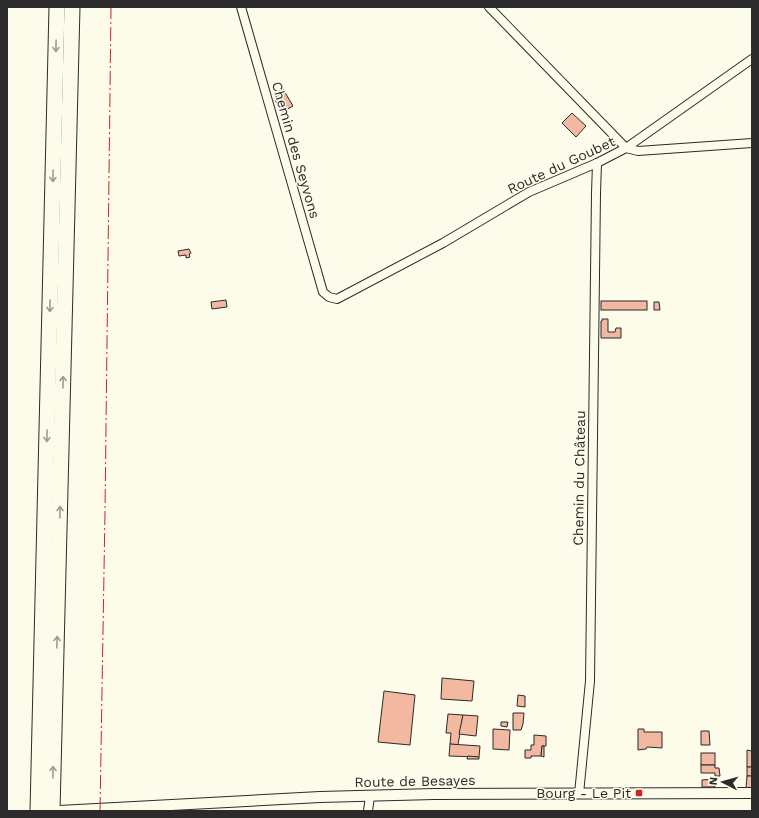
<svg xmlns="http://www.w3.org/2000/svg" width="759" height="818" viewBox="0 0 759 818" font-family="'Work Sans',sans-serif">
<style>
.building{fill:#f2b8a0;stroke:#2b2b2b}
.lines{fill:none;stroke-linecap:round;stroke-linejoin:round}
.minor-casing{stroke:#2b2b2b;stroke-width:10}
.tertiary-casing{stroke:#2b2b2b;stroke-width:12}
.motorway-casing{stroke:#2b2b2b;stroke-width:17}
.minor{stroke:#fdfbea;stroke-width:8}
.tertiary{stroke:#fdfbea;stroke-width:10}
.motorway{stroke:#fdfbea;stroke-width:15}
.power{stroke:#c62828;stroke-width:1;stroke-dasharray:14 3 2 3;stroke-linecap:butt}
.oneway{stroke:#9e9d94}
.poi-dot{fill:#c62828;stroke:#fdfbea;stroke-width:1.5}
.labels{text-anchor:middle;stroke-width:3;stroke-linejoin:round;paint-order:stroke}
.street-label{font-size:14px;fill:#2b2b2b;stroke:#fdfbea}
.poi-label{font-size:14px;fill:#2b2b2b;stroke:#fdfbea;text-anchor:end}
</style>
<rect width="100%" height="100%" fill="#fdfbea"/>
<!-- building -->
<g class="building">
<polygon points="283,89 293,106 282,112 275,100 277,99 275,94"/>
<polygon points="572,113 586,126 576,137 562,123"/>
<polygon points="189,249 191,253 189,254 190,257 186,258 186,255 179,256 178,251"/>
<polygon points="226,300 227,307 212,309 211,302"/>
<rect x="601" y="301" width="46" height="9"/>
<polygon points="654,302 659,302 660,310 654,310"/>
<polygon points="602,319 608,319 608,332 615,332 616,328 621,328 621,338 601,338 601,321 602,321"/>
<polygon points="442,678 474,681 472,701 441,699"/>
<polygon points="384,691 415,695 410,745 378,742"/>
<polygon points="518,695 525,696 525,707 517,706"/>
<polygon points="513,713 524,713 523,724 521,730 513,730"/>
<polygon points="448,714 463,715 458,745 450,744 451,733 446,733"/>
<polygon points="463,715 478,716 476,736 459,734"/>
<polygon points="501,722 508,722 507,727 501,726"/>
<polygon points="493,729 510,730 509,750 493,749"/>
<polygon points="638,729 644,729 644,732 662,732 662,748 647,747 646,749 638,750"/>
<polygon points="701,731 709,731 710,745 701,745"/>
<polygon points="534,735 546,736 546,746 542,746 541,756 531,756 531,758 525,758 525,750 531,750 531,745 534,745"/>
<polygon points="450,744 480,746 479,757 449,756"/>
<polygon points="542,746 544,746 544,757 541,756"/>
<polygon points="747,750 752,751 752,767 747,767"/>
<rect x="701" y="753" width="14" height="12"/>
<polygon points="468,756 479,757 479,759 467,759"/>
<polygon points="701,765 715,765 715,768 719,768 720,776 715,776 715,773 701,773"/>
<rect x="747" y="767" width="5" height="9"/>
<polygon points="747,776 752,776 752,788 746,788"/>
<polygon points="715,779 715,787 702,787 702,780"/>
</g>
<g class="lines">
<!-- minor casing -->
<g class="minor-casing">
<g id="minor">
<polyline points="241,7 323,292 329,297 337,299 443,243 529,192 597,163 626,148 752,59"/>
<polyline points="489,7 626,148 638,151 752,143"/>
<polyline points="579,794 590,681 596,193 597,163"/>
<polyline points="368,811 370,796"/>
</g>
</g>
<!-- tertiary casing -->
<g class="tertiary-casing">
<polyline id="tertiary" points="59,811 320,797 434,794 752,793"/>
</g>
<!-- motorway casing -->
<g class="motorway-casing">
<g id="motorway">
<polyline points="38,811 57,7"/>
<polyline points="52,811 72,7"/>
</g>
</g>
<!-- minor -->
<use href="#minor" class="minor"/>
<!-- tertiary -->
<use href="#tertiary" class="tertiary"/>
<!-- motorway -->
<use href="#motorway" class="motorway"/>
<!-- power -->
<polyline class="power" points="100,811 105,512 111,7"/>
</g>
<!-- one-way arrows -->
<defs><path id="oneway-shaft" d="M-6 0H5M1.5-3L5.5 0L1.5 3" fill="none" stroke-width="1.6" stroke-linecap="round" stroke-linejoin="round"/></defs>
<g class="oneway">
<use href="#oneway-shaft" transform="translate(56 46) rotate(91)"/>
<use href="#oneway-shaft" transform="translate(53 176) rotate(91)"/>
<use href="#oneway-shaft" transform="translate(50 306) rotate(91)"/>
<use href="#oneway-shaft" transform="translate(63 382) rotate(-89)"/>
<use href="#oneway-shaft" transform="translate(47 436) rotate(91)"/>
<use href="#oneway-shaft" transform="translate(60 512) rotate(-89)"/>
<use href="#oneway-shaft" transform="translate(57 642) rotate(-89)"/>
<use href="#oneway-shaft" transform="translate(53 772) rotate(-89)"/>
</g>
<!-- markers -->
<rect class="poi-dot" x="635" y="789" width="8" height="8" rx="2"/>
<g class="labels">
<!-- street labels -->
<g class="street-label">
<text transform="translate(296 150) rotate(74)" y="5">Chemin des Seyvons</text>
<text transform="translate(561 165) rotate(-25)" y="5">Route du Goubet</text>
<text transform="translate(579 478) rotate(-89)" y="5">Chemin du Château</text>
<text transform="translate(415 781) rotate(-1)" y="5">Route de Besayes</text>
</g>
<!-- poi labels -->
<g class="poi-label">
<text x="631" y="798">Bourg - Le Pit</text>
</g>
</g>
<!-- border -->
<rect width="759" height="818" fill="none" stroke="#2b2b2b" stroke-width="16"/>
<!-- north arrow -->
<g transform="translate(723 782) rotate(276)" stroke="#fdfbea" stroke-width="3" paint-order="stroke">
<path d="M0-3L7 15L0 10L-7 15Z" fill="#2b2b2b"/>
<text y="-6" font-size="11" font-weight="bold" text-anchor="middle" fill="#2b2b2b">N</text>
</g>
</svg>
